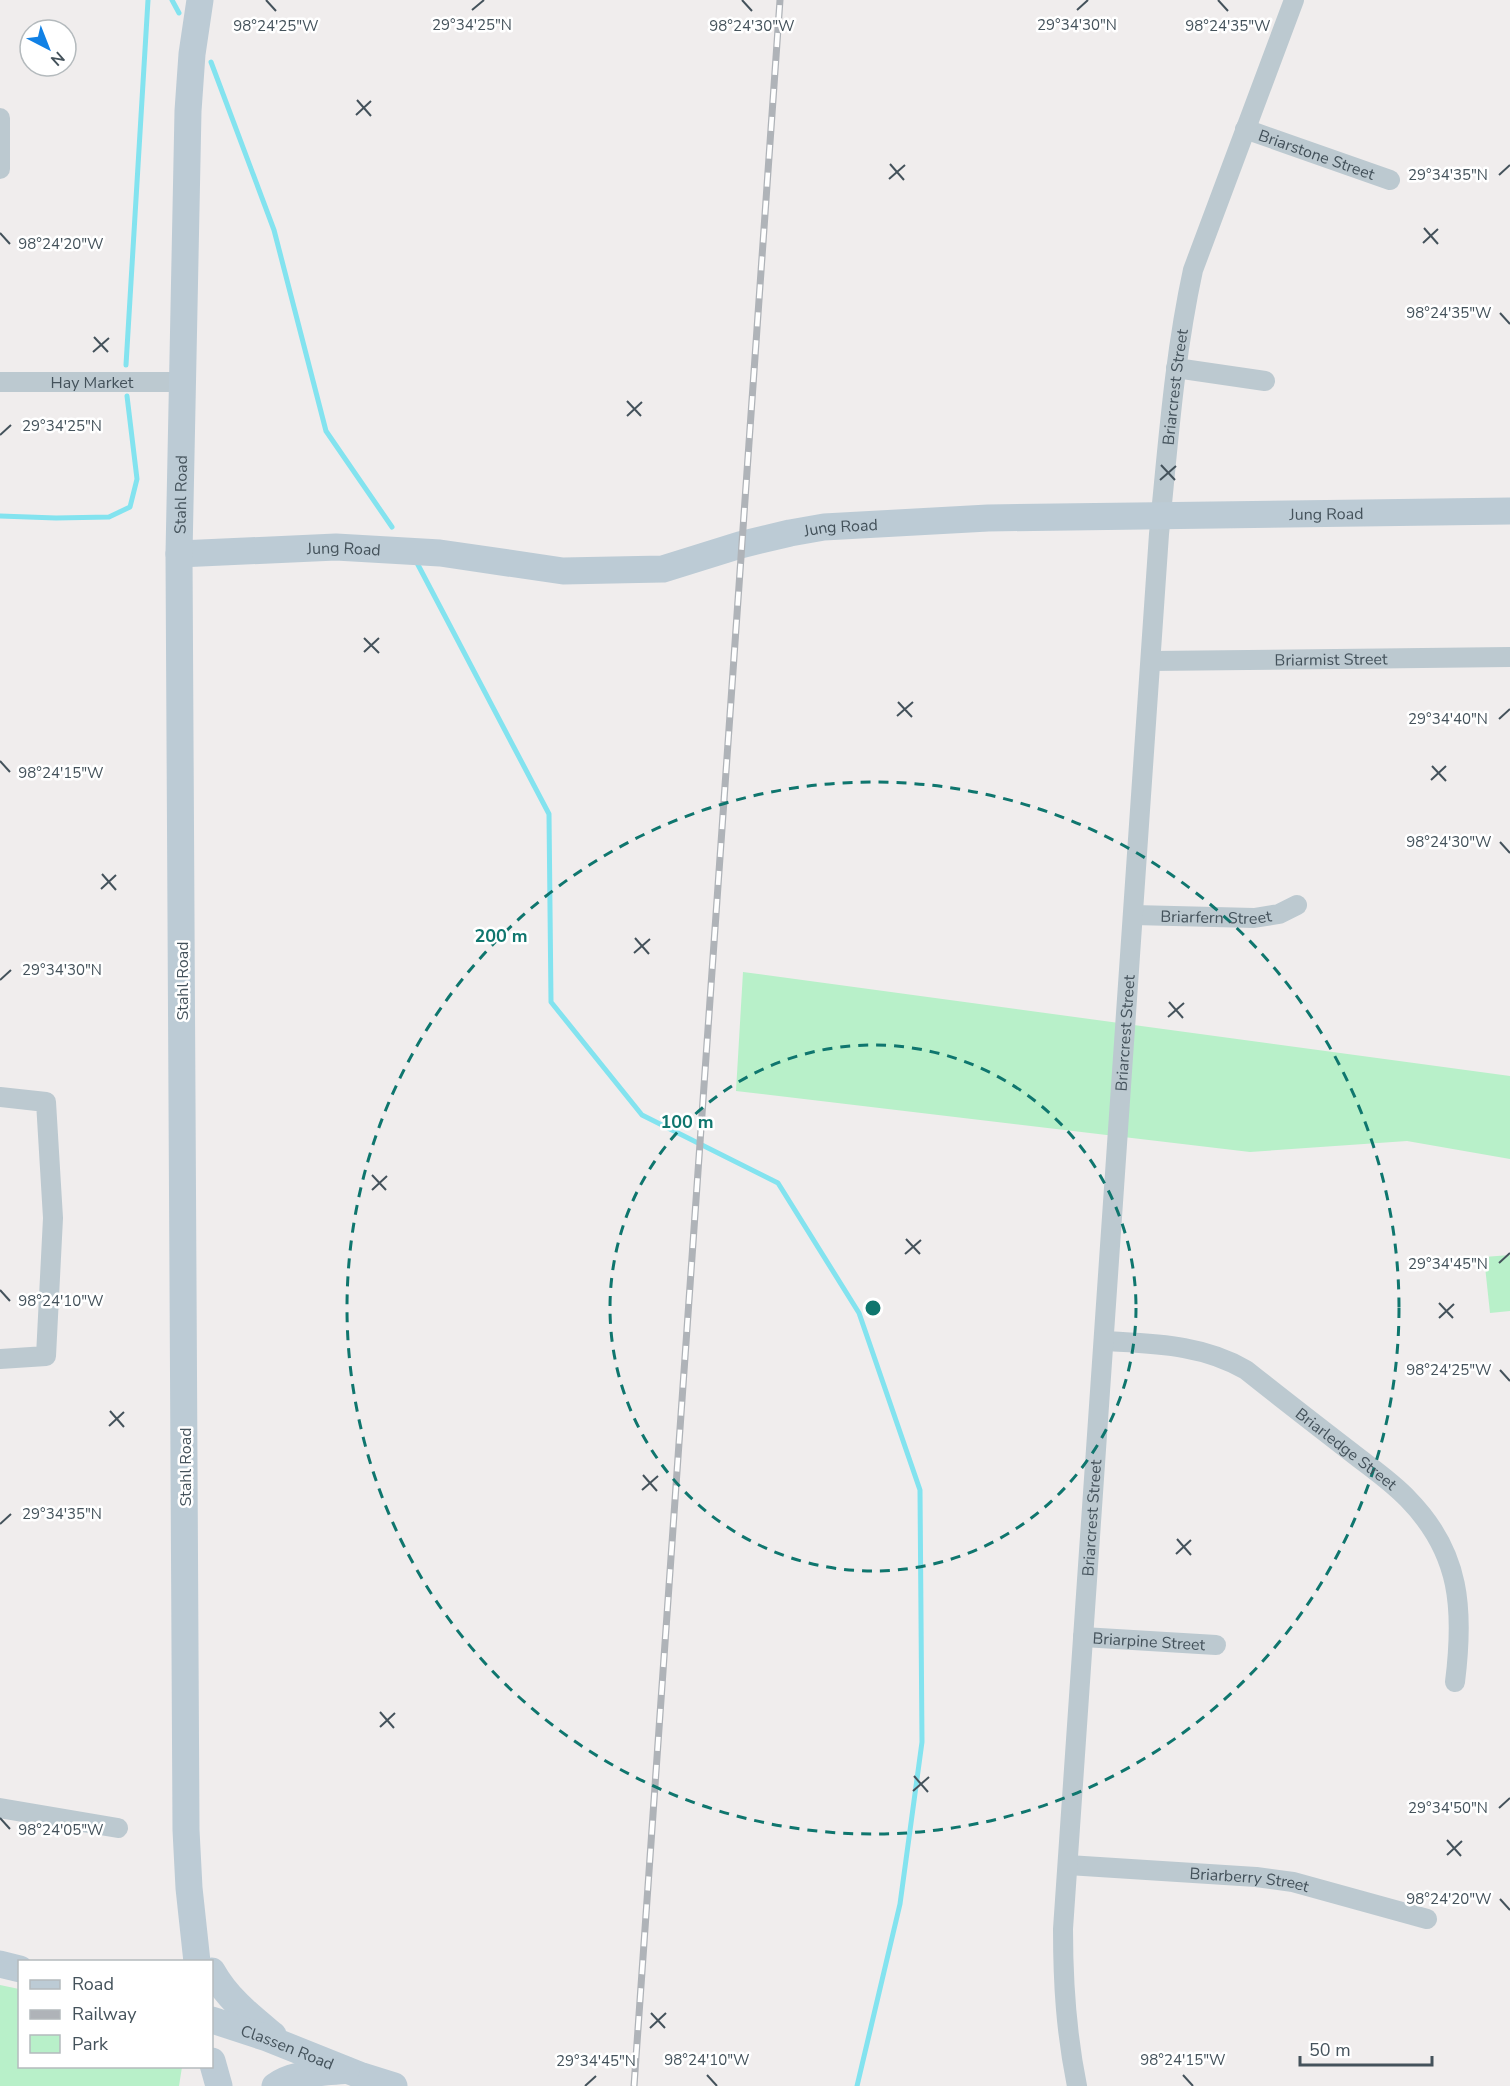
<svg xmlns="http://www.w3.org/2000/svg" width="1510" height="2086" viewBox="0 0 1510 2086" font-family="'Nunito Sans',sans-serif">
<style>
.green{fill:#b8f0c9}
.lines{fill:none;stroke-linecap:round;stroke-linejoin:round}
.stream{stroke:#83e3ef;stroke-width:5}
.street{stroke:#bcc9d0;stroke-width:20}
.secondary{stroke:#bccbd5;stroke-width:27}
.rail-casing{stroke:#afb3b8;stroke-width:7}
.rail{stroke:#fff;stroke-width:4.5;stroke-dasharray:14;stroke-linecap:butt}
.ticks{fill:none;stroke:#44525b;stroke-width:2}
.ring{fill:none;stroke:#0f766e;stroke-width:3;stroke-dasharray:10 8}
.labels{text-anchor:middle;stroke-width:5;stroke-linejoin:round;paint-order:stroke}
.street-label{font-size:16px;fill:#44525b;stroke:#fff}
.ticks-label{font-size:15px;text-anchor:middle;fill:#44525b;stroke:#fff;stroke-width:5;stroke-linejoin:round;paint-order:stroke}
.centre{fill:#0f766e;stroke:#fff;stroke-width:3}
.ring-label{font-size:18px;text-anchor:middle;font-weight:bold;fill:#0f766e;stroke:#fff;stroke-width:5;stroke-linejoin:round;paint-order:stroke}
</style>
<rect width="100%" height="100%" fill="#f0eded"/>
<!-- green -->
<g class="green">
<polygon points="743,972 1510,1076 1510,1159 1407,1141 1250,1152 736,1091"/>
<polygon points="1510,1255 1510,1311 1490,1313 1484,1257"/>
<polygon points="0,1985 19,1989 20,2066 182,2067 179,2086 0,2086"/>
</g>
<g class="lines">
<!-- stream -->
<g class="stream">
<polyline points="172,0 179,13"/>
<polyline points="211,62 274,230 326,431 392,527"/>
<polyline points="126,365 148,0"/>
<polyline points="0,516 56,518 109,517 130,507 137,479 127,396"/>
<polyline points="416,561 549,814 551,1002 642,1115 778,1183 859,1313 920,1490 922,1742 900,1904 857,2086"/>
</g>
<!-- street -->
<g class="street">
<polyline points="0,118 0,169"/>
<path id="s1" d="M1245 129 1390 180"/>
<polyline points="1176,368 1265,381"/>
<path id="s2" d="M0 382H183"/>
<path id="s3" d="M1151 661 1510 657"/>
<path id="s4" d="M1134 915 1254 918 1279 914 1297 905"/>
<polyline points="0,1097 46,1102 53,1218 46,1356 0,1359"/>
<path id="s5" d="M1104 1341C1154 1344 1202 1344 1246 1370 1281 1398 1316 1425 1351 1452 1370 1467 1391 1481 1408 1499 1461 1553 1464 1610 1455 1682"/>
<path id="s6" d="M1083 1637 1216 1645"/>
<polyline points="0,1808 118,1828"/>
<path id="s7" d="M1068 1865 1256 1877 1293 1882 1427 1919"/>
<path id="s8" d="M1077 2086C1066 2032 1063 1984 1063 1929L1159 534C1168 446 1174 357 1193 270L1294 0"/>
</g>
<!-- secondary -->
<g class="secondary">
<path id="s9" d="M179 554 336 547 440 553 563 571 663 569 740 545 790 533 824 527 988 518 1510 511"/>
<path id="s10" d="M197 1962 189 1888 186 1830 179 554 188 111 192 54 200 0"/>
<polyline points="0,1964 20,1969"/>
<path d="M212 1971C227 1998 250 2016 273 2035"/>
<path id="s11" d="M212 2020 267 2038 362 2076 394 2086"/>
<polyline points="212,2061 219,2086"/>
<path d="M275 2086C294 2072 324 2073 346 2070"/>
</g>
<!-- rail casing -->
<g class="rail-casing">
<polyline id="rail" points="634,2086 780,0"/>
</g>
<!-- rail -->
<use href="#rail" class="rail"/>
</g>
<!-- ticks -->
<path class="ticks" d="M266 0 276 11M742 0 752 11M1218 0 1228 11M472 10 484 0M1077 10 1088 0M357 100 371 116M356 115 371 101M890 164 904 180M1499 175 1510 165M889 179 905 165M1424 228 1438 244M0 233 10 244M1423 243 1438 229M1500 313 1510 324M94 337 108 352M93 352 109 338M627 401 641 416M627 416 642 402M0 435 11 425M1161 465 1175 480M1160 480 1176 466M364 638 379 653M364 652 379 638M898 702 912 717M897 716 913 702M1499 719 1510 709M0 761 10 772M1432 766 1446 781M1431 780 1446 766M1500 842 1510 853M102 874 116 890M101 889 116 875M635 938 649 954M634 953 650 939M0 980 11 970M1169 1002 1183 1018M1168 1017 1184 1003M372 1175 386 1190M372 1190 387 1176M906 1239 920 1254M905 1254 921 1240M1499 1263 1510 1253M0 1290 10 1301M1439 1303 1453 1318M1439 1318 1454 1304M1500 1370 1510 1381M110 1411 124 1427M109 1426 124 1412M643 1475 657 1491M642 1490 658 1476M0 1524 11 1514M1177 1539 1191 1555M1176 1554 1191 1540M380 1712 394 1728M380 1727 395 1713M914 1776 928 1792M913 1791 929 1777M1499 1808 1510 1798M0 1818 10 1829M1447 1840 1461 1856M1447 1855 1462 1841M1500 1899 1510 1910M651 2013 665 2028M650 2028 666 2013M707 2075 717 2086M1183 2075 1193 2086M585 2086 596 2076"/>
<!-- distance rings -->
<g class="ring">
<circle cx="873" cy="1308" r="263"/>
<circle cx="873" cy="1308" r="526"/>
</g>
<g class="labels">
<!-- street labels -->
<g class="street-label">
<text dy="6" stroke="none"><textPath href="#s1" startOffset="76">Briarstone Street</textPath></text>
<text dy="6" stroke="none"><textPath href="#s2" startOffset="92">Hay Market</textPath></text>
<text dy="6" stroke="none"><textPath href="#s8" startOffset="1704">Briarcrest Street</textPath></text>
<text dy="6" stroke="none"><textPath href="#s10" startOffset="1468">Stahl Road</textPath></text>
<text dy="6" stroke="none"><textPath href="#s9" startOffset="1155">Jung Road</textPath></text>
<text dy="6" stroke="none"><textPath href="#s9" startOffset="669">Jung Road</textPath></text>
<text dy="6" stroke="none"><textPath href="#s9" startOffset="165">Jung Road</textPath></text>
<text dy="6" stroke="none"><textPath href="#s3" startOffset="180">Briarmist Street</textPath></text>
<text dy="6" stroke="none"><textPath href="#s4" startOffset="82">Briarfern Street</textPath></text>
<text transform="translate(182 981) rotate(-90)" y="6">Stahl Road</text>
<text dy="6" stroke="none"><textPath href="#s8" startOffset="1056">Briarcrest Street</textPath></text>
<text dy="6" stroke="none"><textPath href="#s5" startOffset="274">Briarledge Street</textPath></text>
<text transform="translate(185 1467) rotate(-90)" y="6">Stahl Road</text>
<text dy="6" stroke="none"><textPath href="#s8" startOffset="570">Briarcrest Street</textPath></text>
<text dy="6" stroke="none"><textPath href="#s6" startOffset="66">Briarpine Street</textPath></text>
<text dy="6" stroke="none"><textPath href="#s7" startOffset="182">Briarberry Street</textPath></text>
<text dy="6" stroke="none"><textPath href="#s11" startOffset="80">Classen Road</textPath></text>
</g>
</g>
<g class="ticks-label">
<text x="472" y="30">29°34'25"N</text>
<text x="1077" y="30">29°34'30"N</text>
<text x="276" y="31">98°24'25"W</text>
<text x="752" y="31">98°24'30"W</text>
<text x="1228" y="31">98°24'35"W</text>
<text x="1448" y="180">29°34'35"N</text>
<text x="61" y="249">98°24'20"W</text>
<text x="1449" y="318">98°24'35"W</text>
<text x="62" y="431">29°34'25"N</text>
<text x="1448" y="724">29°34'40"N</text>
<text x="61" y="778">98°24'15"W</text>
<text x="1449" y="847">98°24'30"W</text>
<text x="62" y="975">29°34'30"N</text>
<text x="1448" y="1269">29°34'45"N</text>
<text x="61" y="1306">98°24'10"W</text>
<text x="1449" y="1375">98°24'25"W</text>
<text x="62" y="1519">29°34'35"N</text>
<text x="1448" y="1813">29°34'50"N</text>
<text x="61" y="1835">98°24'05"W</text>
<text x="1449" y="1904">98°24'20"W</text>
<text x="707" y="2065">98°24'10"W</text>
<text x="1183" y="2065">98°24'15"W</text>
<text x="596" y="2066">29°34'45"N</text>
</g>
<circle cx="873" cy="1308" r="9" class="centre"/>
<g class="ring-label">
<text x="501" y="942">200 m</text>
<text x="687" y="1128">100 m</text>
</g>
<!-- legend -->
<rect x="18" y="1960" width="195" height="108" fill="#ffffff" stroke="#b4babd" stroke-width="1.5"/>
<rect x="30" y="1980" width="30" height="9" fill="#bccbd5" stroke="#b4babd" stroke-width="1.5"/>
<text x="72" y="1990" font-size="18" fill="#44525b">Road</text>
<rect x="30" y="2010" width="30" height="9" fill="#afb3b8" stroke="#b4babd" stroke-width="1.5"/>
<text x="72" y="2020" font-size="18" fill="#44525b">Railway</text>
<rect x="30" y="2035" width="30" height="18" fill="#b8f0c9" stroke="#b4babd" stroke-width="1.5"/>
<text x="72" y="2050" font-size="18" fill="#44525b">Park</text>
<!-- north arrow -->
<g transform="translate(48 48) rotate(138)"><circle r="28" fill="#ffffff" stroke="#b4babd" stroke-width="1.5"/>
<path d="M0-4.5L10 22L0 15L-10 22Z" fill="#1181e5"/>
<text y="-9" font-size="16" font-weight="bold" text-anchor="middle" fill="#44525b">N</text>
</g>
<!-- scale -->
<path d="M1300 2056v9h132v-9" fill="none" stroke="#44525b" stroke-width="3"/>
<text x="1309" y="2056" font-size="18" fill="#44525b" stroke="#ffffff" stroke-width="4.5" paint-order="stroke">50 m</text>
</svg>
